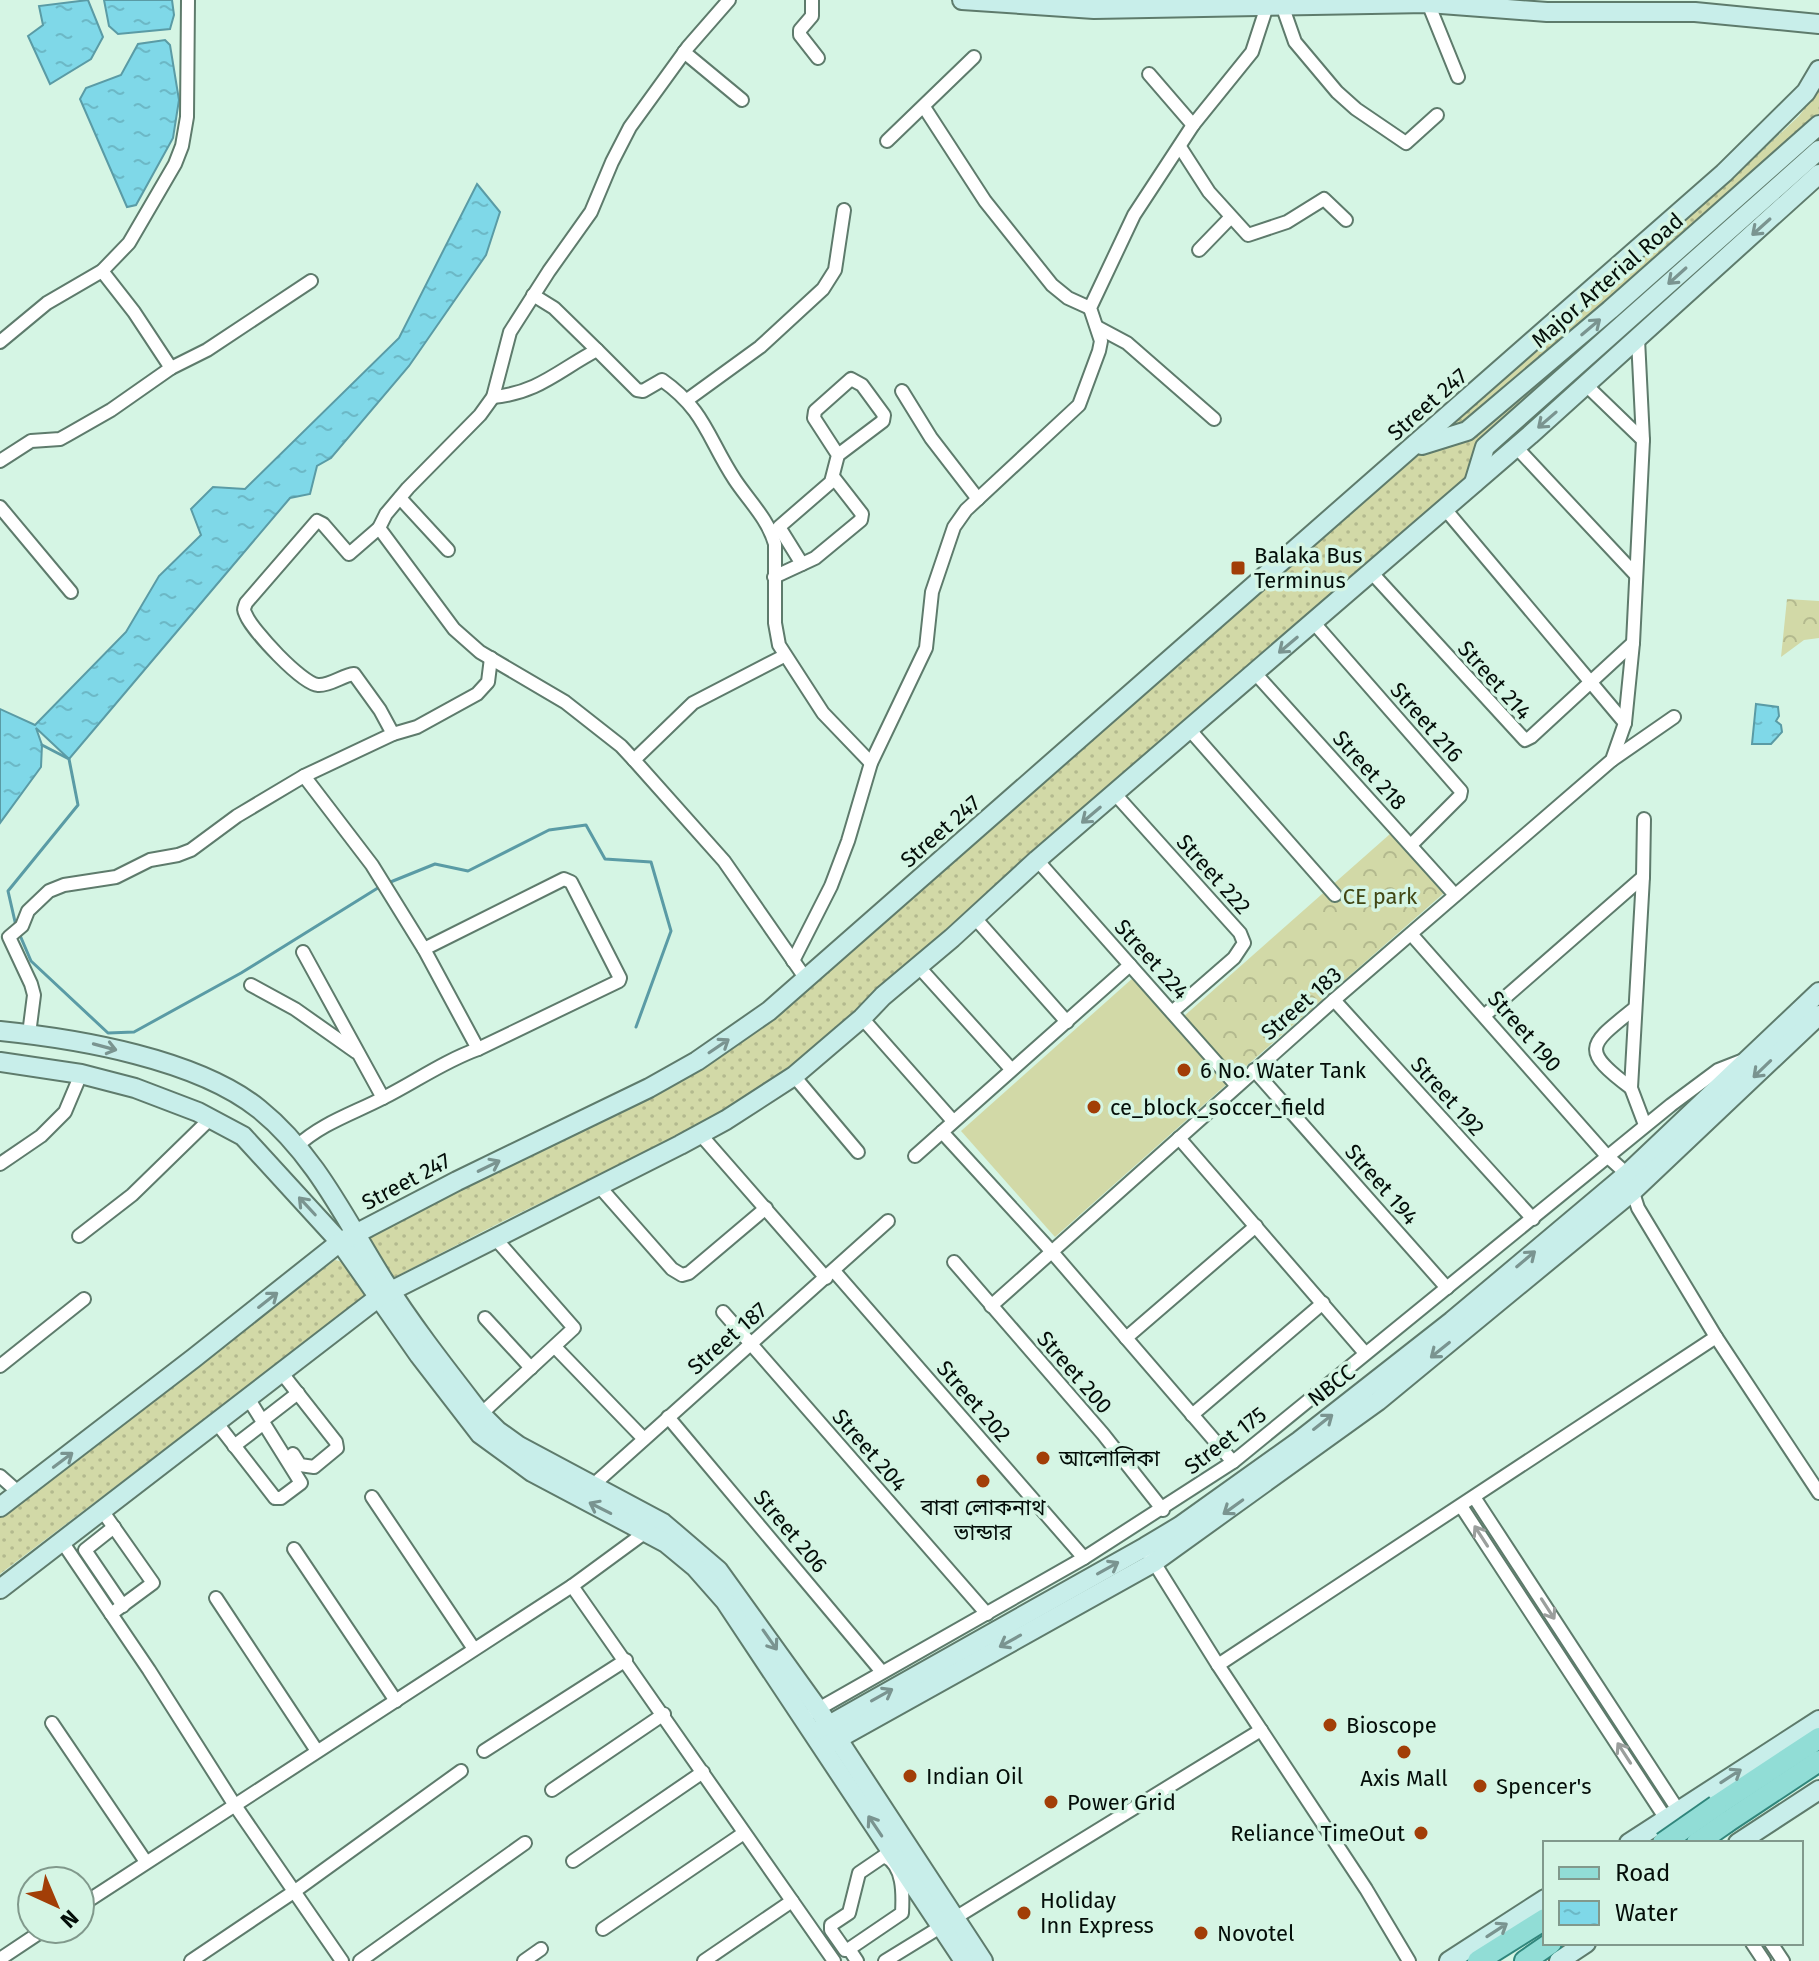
<svg xmlns="http://www.w3.org/2000/svg" width="1819" height="1961" viewBox="0 0 1819 1961" font-family="'Fira Sans','Noto Sans Bengali',sans-serif">
<style>
.grass{fill:url(#grass-dots)}
.forest{fill:url(#forest-crowns)}
.pitch{fill:#d2d9a7}
.water{fill:url(#water-ripples);stroke:#5a9ba5;stroke-width:2}
.lines{fill:none;stroke-linecap:round;stroke-linejoin:round}
.stream{stroke:#5a9ba5;stroke-width:3}
.street-casing{stroke:#5e7b6c;stroke-width:16}
.secondary-casing{stroke:#5e7b6c;stroke-width:22}
.primary-casing{stroke:#30867c;stroke-width:24}
.street{stroke:#fff;stroke-width:12}
.secondary{stroke:#c8eeea;stroke-width:18}
.primary{stroke:#91ddd6;stroke-width:20}
.primary-bridge-casing{stroke:#30867c;stroke-width:24;stroke-linecap:butt}
.primary-bridge{stroke:#91ddd6;stroke-width:20}
.oneway{stroke:#7a9490}
.oneway2{stroke:#9b9f9d}
.poi-dot{fill:#a23e07;stroke:#d5f5e4;stroke-width:3}
.labels{text-anchor:middle;stroke-width:7;stroke-linejoin:round;paint-order:stroke}
.street-label{font-size:22px;fill:#040e09;stroke:#d5f5e4}
.poi-label{font-size:22px;fill:#040e09;stroke:#d5f5e4;text-anchor:start}
.park-label{font-size:22px;fill:#414614;stroke:#d5f5e4}
</style>
<defs>
<pattern id="grass-dots" width="8" height="8" patternUnits="userSpaceOnUse" patternTransform="scale(2)"><rect width="8" height="8" fill="#d2d9a7"/><path d="M2 2h.1M6 6h.1" fill="none" stroke="#b3b98e" stroke-width="1.8" stroke-linecap="round"/></pattern>
<pattern id="forest-crowns" width="20" height="18" patternUnits="userSpaceOnUse" patternTransform="scale(2)"><rect width="20" height="18" fill="#d2d9a7"/><path d="M2 6a3 3 0 1 1 6 0M12 15a3 3 0 1 1 6 0" fill="none" stroke="#b3b98e"/></pattern>
<pattern id="water-ripples" width="26" height="14" patternUnits="userSpaceOnUse" patternTransform="scale(2)"><rect width="26" height="14" fill="#7fd8e8"/><path d="M2 4q2-2 4 0t4 0M15 11q2-2 4 0t4 0" fill="none" stroke="#6cb8c6"/></pattern>
</defs>
<rect width="100%" height="100%" fill="#d5f5e4"/>
<!-- grass -->
<g class="grass">
<path d="M1819 89V163L1805 177 1647 323 796 1062C728 1114 655 1149 579 1185 516 1213 455 1246 393 1278L368 1238 507 1163 796 998 1732 179 1799 116Z"/>
<polygon points="335,1260 343,1262 368,1295 0,1574 0,1515"/>
</g>
<!-- forest -->
<g class="forest">
<polygon points="1787,599 1819,601 1819,638 1804,640 1781,657"/>
<polygon points="1390,834 1444,893 1236,1075 1183,1017"/>
</g>
<!-- pitch -->
<polygon class="pitch" points="1134,977 1228,1083 1055,1237 961,1131"/>
<!-- water -->
<g class="water">
<polygon points="88,0 103,37 91,59 50,84 28,36 43,25 39,6"/>
<polygon points="104,0 172,0 174,15 170,29 118,34 109,26"/>
<polygon points="165,40 170,45 179,100 173,138 136,205 127,207 80,99 86,88 121,75 138,44"/>
<polygon points="477,184 500,212 486,255 409,366 331,458 317,466 310,494 290,498 69,759 36,728 42,745 41,767 0,823 0,709 35,725 126,632 159,576 201,535 191,509 213,487 245,489 399,338"/>
<polygon points="1756,704 1778,707 1779,716 1776,721 1781,725 1782,732 1771,744 1752,744"/>
</g>
<g class="lines">
<!-- stream -->
<g class="stream">
<polyline points="388,883 435,864 468,871 549,830 586,825 605,859 651,862 671,931 636,1027"/>
<polyline points="16,926 8,891 78,805 69,759 42,745"/>
<polyline points="19,933 31,961 108,1033 134,1032 241,973 381,886"/>
</g>
<!-- street casing -->
<g class="street-casing">
<g id="street">
<polyline points="729,0 688,47 630,127 612,162 591,212 549,271 510,332 493,397 480,415 408,488 386,514 379,528 454,629 480,652 565,702 621,746 634,760 724,861 806,979"/>
<polyline points="812,0 812,16 800,30 800,35 818,58"/>
<polyline points="1428,3 1458,77"/>
<polyline points="1282,5 1295,42 1337,92 1356,109 1406,143 1437,115"/>
<polyline points="684,52 742,100"/>
<polyline points="1149,74 1193,125"/>
<polyline points="924,107 985,201 1052,285 1068,298 1090,308"/>
<polyline points="887,141 974,57"/>
<polyline points="1180,147 1209,192 1248,235 1287,222 1324,199 1346,220"/>
<polyline points="1199,250 1230,218"/>
<polyline points="102,271 134,312 171,368"/>
<polyline points="533,295 554,308 597,350"/>
<polyline points="1097,327 1127,343 1214,419"/>
<polyline points="0,342 47,303 102,271 129,243 175,164 182,146 187,117 188,0"/>
<polyline points="1586,385 1643,440"/>
<polyline points="902,391 931,438 978,499"/>
<path d="M493 397C538 393 559 370 597 350L637 390 643 391 662 380C705 410 708 439 735 480 749 501 768 519 775 544V623L779 645 823 713 871 763"/>
<polyline points="687,400 760,347 823,289 835,270 844,210"/>
<polyline points="1516,447 1635,574"/>
<polyline points="0,461 31,441 60,439 69,434 111,410 171,368 207,350 311,281"/>
<polyline points="400,498 448,550"/>
<polyline points="0,507 71,592"/>
<polyline points="1445,509 1625,723"/>
<path d="M379 528 349 554 323 524 317 521 246 603C244 609 243 609 246 615 252 630 302 684 318 685 330 686 343 675 354 674L380 710 393 734"/>
<polyline points="802,564 779,527 831,482 838,455 814,418 815,411 851,379 862,385 884,415 883,421 838,455"/>
<polyline points="1371,572 1525,740 1531,737 1633,643"/>
<polyline points="774,577 815,558 861,520 862,514 834,478"/>
<polyline points="1314,623 1461,791 1460,796 1411,845"/>
<polyline points="1255,673 1455,895"/>
<polyline points="1189,729 1335,895"/>
<polyline points="634,760 693,703 784,656"/>
<polyline points="1612,760 1674,717"/>
<polyline points="304,776 372,865 424,949 478,1049"/>
<polyline points="1115,794 1240,933 1244,943 1234,958 1172,1012"/>
<polyline points="1644,819 1643,877 1631,1088 1645,1125"/>
<polyline points="1037,860 1237,1086"/>
<polyline points="975,918 1067,1022"/>
<polyline points="1411,934 1607,1156 1627,1174 1638,1208 1716,1337 1819,1493"/>
<polyline points="303,952 383,1098"/>
<polyline points="793,961 831,886 848,841 871,763 926,648 932,592 954,527 966,510 1079,405 1099,351 1101,341 1090,308 1134,215 1193,125 1252,52 1267,6"/>
<polyline points="918,966 1011,1069"/>
<polyline points="251,985 295,1009 356,1052"/>
<polyline points="1334,1000 1533,1219"/>
<polyline points="1485,1015 1643,877"/>
<polyline points="862,1018 953,1121"/>
<polyline points="29,1034 34,995 31,984 9,937 22,926 28,911 49,891 64,885 116,877 150,860 178,855 191,850 237,816 304,776 393,734 417,727 477,694 488,682 491,658"/>
<polyline points="1254,1070 1447,1288"/>
<polyline points="794,1076 858,1152"/>
<path d="M1631 1088C1579 1049 1589 1045 1635 1008"/>
<polyline points="942,1132 1052,1252 1233,1462"/>
<polyline points="700,1134 826,1278"/>
<polyline points="1179,1138 1365,1353"/>
<path d="M296 1147C322 1123 352 1114 383 1098 415 1082 444 1061 478 1049L619 981 620 978 571 882 564 879 424 949"/>
<polyline points="915,1156 1130,965"/>
<polyline points="0,1164 41,1136 65,1112 81,1074"/>
<polyline points="598,1185 672,1269 682,1275 689,1273 766,1208"/>
<polyline points="79,1236 132,1195 211,1118"/>
<polyline points="954,1262 1103,1434 1163,1510"/>
<polyline points="834,1271 1084,1558"/>
<polyline points="991,1306 1334,1000 1612,760 1625,723 1633,643 1643,440 1638,339"/>
<polyline points="723,1312 987,1614"/>
<polyline points="485,1318 531,1368"/>
<polyline points="1126,1338 1256,1226"/>
<polyline points="555,1347 644,1439"/>
<polyline points="0,1366 84,1299"/>
<polyline points="281,1372 336,1442 337,1448 314,1467 300,1465 293,1454"/>
<polyline points="481,1414 574,1328 494,1237"/>
<polyline points="1192,1415 1323,1303"/>
<polyline points="267,1417 298,1393"/>
<polyline points="668,1417 882,1672"/>
<polyline points="216,1422 275,1498 281,1498 301,1483 248,1398"/>
<polyline points="234,1446 264,1423"/>
<polyline points="0,1476 18,1492"/>
<polyline points="592,1486 888,1221"/>
<polyline points="372,1497 474,1649"/>
<polyline points="1474,1497 1682,1816"/>
<polyline points="1461,1506 1666,1819 1684,1843"/>
<polyline points="101,1509 153,1583 111,1614"/>
<polyline points="114,1527 85,1550 123,1606"/>
<polyline points="61,1540 149,1670 234,1804 342,1961"/>
<polyline points="294,1549 396,1701"/>
<polyline points="1150,1556 1218,1665 1366,1889 1409,1961"/>
<polyline points="572,1586 834,1961"/>
<polyline points="216,1598 317,1751"/>
<polyline points="1218,1665 1716,1337"/>
<polyline points="813,1712 1084,1558 1233,1462 1671,1105 1718,1070 1741,1061"/>
<polyline points="52,1723 146,1862"/>
<polyline points="484,1751 626,1660"/>
<polyline points="552,1790 664,1714"/>
<polyline points="573,1861 703,1772"/>
<polyline points="80,1906 572,1586 647,1531"/>
<polyline points="603,1929 744,1833"/>
<polyline points="1752,1943 1764,1961"/>
<polyline points="1771,1943 1783,1961"/>
<path d="M849 1949 902 1913C903 1894 904 1865 884 1856L859 1873 849 1913 831 1925V1930L845 1950 849 1949 857 1961"/>
<polyline points="0,1959 45,1929"/>
<polyline points="191,1961 295,1891 461,1771"/>
<polyline points="360,1961 525,1843"/>
<polyline points="524,1961 541,1949"/>
<polyline points="704,1961 792,1901"/>
<polyline points="885,1961 1261,1730"/>
</g>
</g>
<!-- secondary casing -->
<g class="secondary-casing">
<g id="secondary">
<polyline points="962,0 1094,9 1428,3 1547,12 1695,12 1819,24"/>
<polyline points="1422,445 1467,431 1610,310 1819,125"/>
<polyline points="1474,483 1485,447 1819,150"/>
<path d="M0 1031C78 1039 197 1059 259 1109 316 1155 346 1221 384 1281 413 1327 447 1370 481 1414L498 1431 519 1446 663 1523 718 1570 818 1709 983 1961"/>
<polyline points="0,1062 81,1074 135,1088 198,1112 243,1136 340,1242 419,1355 480,1434 532,1472 666,1543 695,1567 725,1601 964,1961"/>
<polyline points="0,1507 194,1358 340,1242 457,1181 649,1088 697,1061 769,1011 1724,173 1806,92 1819,70"/>
<polyline points="0,1589 379,1297 680,1145 726,1120 794,1076 862,1018 883,996 952,938 1037,860 1530,435 1819,174"/>
<polyline points="820,1730 1145,1547 1180,1526 1299,1441 1452,1321 1627,1174 1819,992"/>
<polyline points="827,1745 1153,1563 1378,1401 1633,1191 1819,1015"/>
<polyline points="1629,1843 1819,1720"/>
<polyline points="1738,1843 1819,1790"/>
<polyline points="1449,1961 1545,1899"/>
<polyline points="1559,1961 1586,1943"/>
</g>
</g>
<!-- primary casing -->
<g class="primary-casing">
<g id="primary">
<polyline points="1716,1806 1819,1738"/>
<polyline points="1727,1822 1819,1761"/>
<polyline points="1478,1961 1545,1919"/>
<polyline points="1525,1961 1551,1943"/>
</g>
</g>
<!-- street -->
<use href="#street" class="street"/>
<!-- secondary -->
<use href="#secondary" class="secondary"/>
<!-- primary -->
<use href="#primary" class="primary"/>
<!-- primary-bridge casing -->
<g class="primary-bridge-casing">
<g id="primary-bridge">
<polyline points="1663,1843 1716,1806"/>
<polyline points="1697,1843 1727,1822"/>
</g>
</g>
<!-- primary-bridge -->
<use href="#primary-bridge" class="primary-bridge"/>
</g>
<!-- one-way arrows -->
<defs><path id="oneway-shaft" d="M-6 0H5M1.5-3L5.5 0L1.5 3" fill="none" stroke-width="1.6" stroke-linecap="round" stroke-linejoin="round" transform="scale(2)"/></defs>
<g class="oneway">
<use href="#oneway-shaft" transform="translate(1761 227) rotate(138)"/>
<use href="#oneway-shaft" transform="translate(1677 276) rotate(138)"/>
<use href="#oneway-shaft" transform="translate(1591 327) rotate(-40)"/>
<use href="#oneway-shaft" transform="translate(1547 420) rotate(139)"/>
<use href="#oneway-shaft" transform="translate(1288 645) rotate(140)"/>
<use href="#oneway-shaft" transform="translate(1091 815) rotate(140)"/>
<use href="#oneway-shaft" transform="translate(719 1046) rotate(-34)"/>
<use href="#oneway-shaft" transform="translate(105 1047) rotate(15)"/>
<use href="#oneway-shaft" transform="translate(1762 1069) rotate(136)"/>
<use href="#oneway-shaft" transform="translate(489 1166) rotate(-26)"/>
<use href="#oneway-shaft" transform="translate(307 1206) rotate(-133)"/>
<use href="#oneway-shaft" transform="translate(1526 1259) rotate(-40)"/>
<use href="#oneway-shaft" transform="translate(268 1300) rotate(-38)"/>
<use href="#oneway-shaft" transform="translate(1440 1350) rotate(141)"/>
<use href="#oneway-shaft" transform="translate(1323 1422) rotate(-38)"/>
<use href="#oneway-shaft" transform="translate(63 1460) rotate(-37)"/>
<use href="#oneway-shaft" transform="translate(1233 1507) rotate(144)"/>
<use href="#oneway-shaft" transform="translate(600 1508) rotate(-153)"/>
<use href="#oneway-shaft" transform="translate(1108 1568) rotate(-29)"/>
<use href="#oneway-shaft" transform="translate(770 1640) rotate(55)"/>
<use href="#oneway-shaft" transform="translate(1010 1641) rotate(151)"/>
<use href="#oneway-shaft" transform="translate(882 1695) rotate(-29)"/>
<use href="#oneway-shaft" transform="translate(1731 1776) rotate(-33)"/>
<use href="#oneway-shaft" transform="translate(875 1826) rotate(-124)"/>
<use href="#oneway-shaft" transform="translate(1497 1930) rotate(-33)"/>
</g>
<g class="oneway2">
<use href="#oneway-shaft" transform="translate(1481 1536) rotate(-123)"/>
<use href="#oneway-shaft" transform="translate(1548 1609) rotate(57)"/>
<use href="#oneway-shaft" transform="translate(1624 1753) rotate(-123)"/>
</g>
<!-- markers -->
<g class="poi-dot">
<rect x="1230" y="560" width="16" height="16" rx="4"/>
<circle cx="1184" cy="1070" r="8"/>
<circle cx="1094" cy="1107" r="8"/>
<circle cx="1043" cy="1458" r="8"/>
<circle cx="983" cy="1481" r="8"/>
<circle cx="1330" cy="1725" r="8"/>
<circle cx="1404" cy="1752" r="8"/>
<circle cx="910" cy="1776" r="8"/>
<circle cx="1480" cy="1786" r="8"/>
<circle cx="1051" cy="1802" r="8"/>
<circle cx="1421" cy="1833" r="8"/>
<circle cx="1024" cy="1913" r="8"/>
<circle cx="1201" cy="1933" r="8"/>
</g>
<g class="labels">
<!-- street labels -->
<g class="street-label">
<text transform="translate(1607 280) rotate(-41)" y="8">Major Arterial Road</text>
<text transform="translate(1427 404) rotate(-41)" y="8">Street 247</text>
<text transform="translate(1495 680) rotate(48)" y="8">Street 214</text>
<text transform="translate(1427 722) rotate(49)" y="8">Street 216</text>
<text transform="translate(1370 770) rotate(48)" y="8">Street 218</text>
<text transform="translate(940 831) rotate(-41)" y="8">Street 247</text>
<text transform="translate(1214 874) rotate(48)" y="8">Street 222</text>
<text transform="translate(1152 959) rotate(48)" y="8">Street 224</text>
<text transform="translate(1301 1003) rotate(-41)" y="8">Street 183</text>
<text transform="translate(1525 1031) rotate(49)" y="8">Street 190</text>
<text transform="translate(1448 1096) rotate(48)" y="8">Street 192</text>
<text transform="translate(406 1181) rotate(-28)" y="8">Street 247</text>
<text transform="translate(1382 1184) rotate(49)" y="8">Street 194</text>
<text transform="translate(727 1338) rotate(-41)" y="8">Street 187</text>
<text transform="translate(1075 1372) rotate(49)" y="8">Street 200</text>
<text transform="translate(1331 1385) rotate(-38)" y="8">NBCC</text>
<text transform="translate(974 1401) rotate(49)" y="8">Street 202</text>
<text transform="translate(1225 1440) rotate(-37)" y="8">Street 175</text>
<text transform="translate(870 1450) rotate(49)" y="8">Street 204</text>
<text transform="translate(791 1531) rotate(50)" y="8">Street 206</text>
</g>
<!-- poi labels -->
<g class="poi-label">
<text x="1254" y="563">Balaka Bus<tspan x="1254" dy="25">Terminus</tspan></text>
<text x="1200" y="1078">6 No. Water Tank</text>
<text x="1110" y="1115">ce_block_soccer_field</text>
<text x="1059" y="1466">আলোলিকা</text>
<text x="983" y="1515" text-anchor="middle">বাবা লোকনাথ<tspan x="983" dy="25">ভান্ডার</tspan></text>
<text x="1346" y="1733">Bioscope</text>
<text x="926" y="1784">Indian Oil</text>
<text x="1404" y="1786" text-anchor="middle">Axis Mall</text>
<text x="1496" y="1794">Spencer's</text>
<text x="1067" y="1810">Power Grid</text>
<text x="1405" y="1841" text-anchor="end">Reliance TimeOut</text>
<text x="1040" y="1908">Holiday<tspan x="1040" dy="25">Inn Express</tspan></text>
<text x="1217" y="1941">Novotel</text>
</g>
<!-- park labels -->
<g class="park-label">
<text x="1380" y="904">CE park</text>
</g>
</g>
<!-- legend -->
<rect x="1543" y="1841" width="260" height="104" fill="#d5f5e4" stroke="#81998c" stroke-width="2"/>
<rect x="1559" y="1867" width="40" height="12" fill="#91ddd6" stroke="#81998c" stroke-width="2"/>
<text x="1615" y="1881" font-size="24" fill="#040e09">Road</text>
<rect x="1559" y="1901" width="40" height="24" fill="url(#water-ripples)" stroke="#81998c" stroke-width="2"/>
<text x="1615" y="1921" font-size="24" fill="#040e09">Water</text>
<!-- north arrow -->
<g transform="translate(56 1905) rotate(136)"><circle r="38" fill="#d5f5e4" stroke="#81998c" stroke-width="2"/>
<path d="M0-6L14 30L0 20L-14 30Z" fill="#a23e07"/>
<text y="-12" font-size="22" font-weight="bold" text-anchor="middle" fill="#040e09">N</text>
</g>
</svg>
